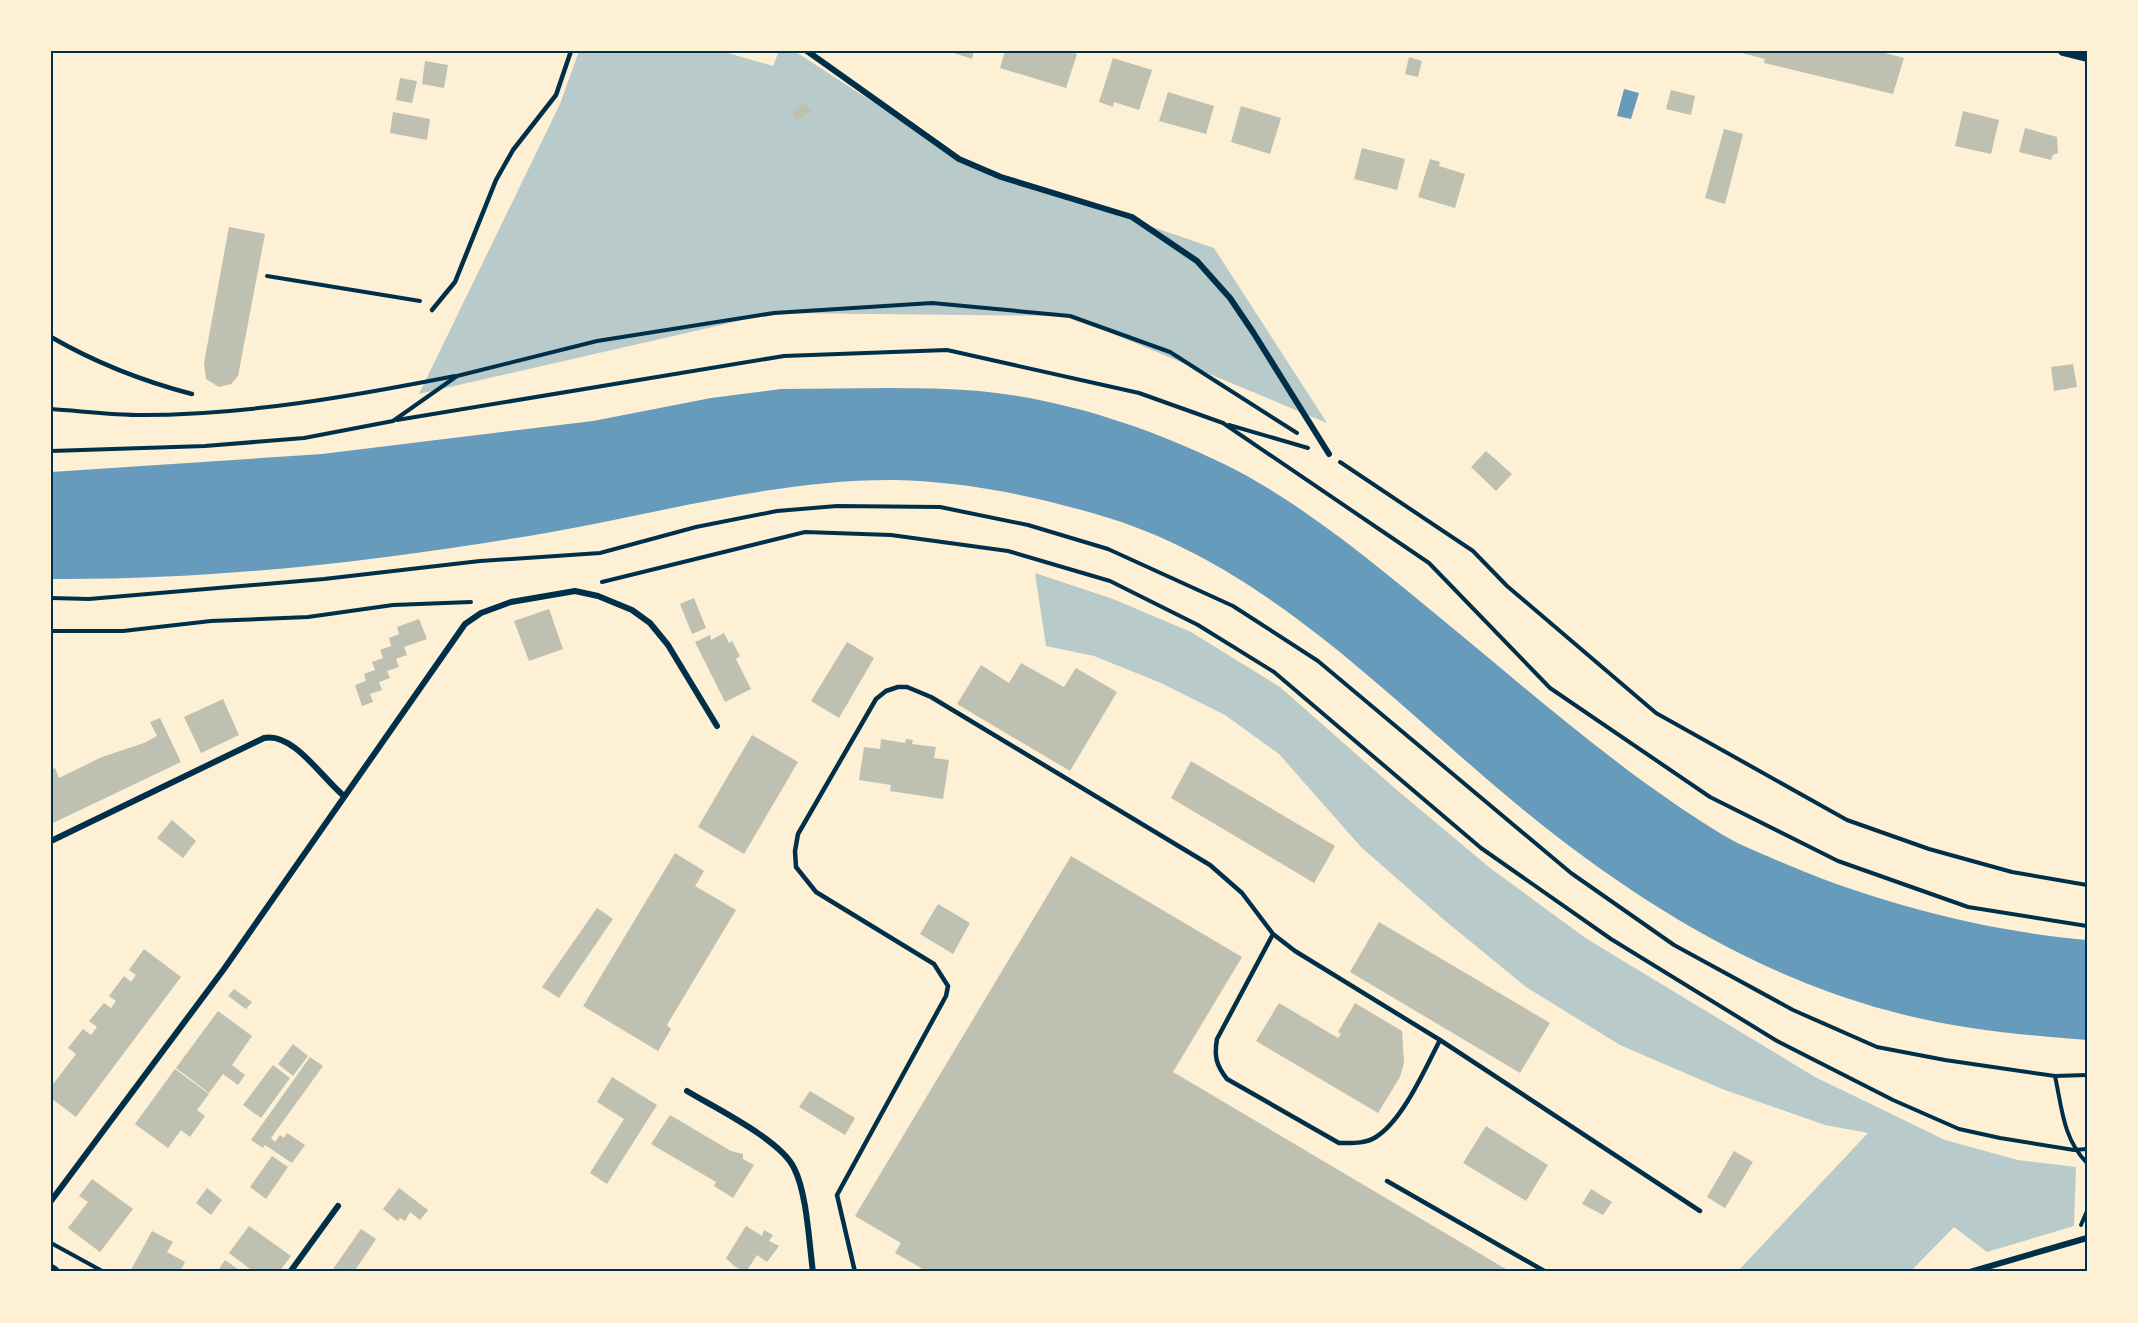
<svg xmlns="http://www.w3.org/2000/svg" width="2138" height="1323" viewBox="0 0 2138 1323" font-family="'Golos Text',sans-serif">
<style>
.green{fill:#b9caca}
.water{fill:#669bbc}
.building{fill:#bec0b2}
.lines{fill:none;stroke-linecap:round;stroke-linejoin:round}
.path{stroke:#003049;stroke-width:4}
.service{stroke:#003049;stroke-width:4.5}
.minor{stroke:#003049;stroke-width:6}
.tertiary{stroke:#003049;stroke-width:10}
.secondary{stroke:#003049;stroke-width:12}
.neatline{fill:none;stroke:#003049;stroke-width:2}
</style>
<rect width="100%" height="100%" fill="#fdf0d5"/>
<!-- green -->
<g class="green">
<polygon points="579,51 721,51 773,66 779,51 796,52 966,163 1214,248 1327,423 1070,316 774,313 419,394 560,104"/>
<polygon points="1035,573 1113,599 1191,632 1280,687 1398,791 1490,868 1587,939 1815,1077 1945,1140 2018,1160 2076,1167 2074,1226 1987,1252 1954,1227 1910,1272 1737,1272 1868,1133 1825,1125 1722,1089 1620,1045 1526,987 1443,919 1361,847 1279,754 1225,715 1161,683 1094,656 1046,646"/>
</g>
<!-- water -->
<g class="water">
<polygon points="1624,89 1639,93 1631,119 1617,116"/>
<path d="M781 389C847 389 914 386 979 391 1063 399 1148 427 1224 464 1308 505 1394 580 1467 640 1550 709 1631 779 1723 835 1739 845 1759 852 1776 860 1872 902 1983 931 2087 940V1040C2021 1035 1955 1029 1890 1011 1747 973 1620 891 1508 797 1385 694 1268 569 1112 519 1041 497 970 482 895 480 778 479 661 513 546 533 383 561 217 580 51 579V472L322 454 593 421 711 398Z"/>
</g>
<!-- building -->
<g class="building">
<polygon points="948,51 974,51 972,59"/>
<polygon points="1005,51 1067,51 1077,54 1066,88 1000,68"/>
<polygon points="1734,51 1877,51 1904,58 1893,94 1764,63 1765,59"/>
<polygon points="1409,57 1422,61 1418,77 1405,74"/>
<polygon points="1113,58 1152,70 1139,110 1114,102 1113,107 1099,102"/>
<polygon points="425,61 448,65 444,88 422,84"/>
<polygon points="400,78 417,81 412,103 396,100"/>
<polygon points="1671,90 1695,96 1691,115 1666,109"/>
<polygon points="1168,92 1214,106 1206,134 1159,121"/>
<polygon points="806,103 812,112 797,120 792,112"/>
<polygon points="1241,106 1281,118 1270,154 1231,142"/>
<polygon points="1963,111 1999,120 1991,154 1955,146"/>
<polygon points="393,112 430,119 427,140 390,133"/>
<polygon points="2025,128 2057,137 2058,153 2053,155 2051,160 2019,152"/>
<polygon points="1724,129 1743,134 1725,204 1705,198"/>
<polygon points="1362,148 1405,159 1397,190 1354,179"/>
<polygon points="1430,159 1440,162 1439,166 1465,174 1455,208 1418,197"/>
<polygon points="229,227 265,234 238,376 231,384 219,387 206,379 204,363"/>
<polygon points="2073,364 2077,387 2054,391 2051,367"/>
<polygon points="1486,451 1512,474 1496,491 1471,467"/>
<polygon points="694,598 706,628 692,634 680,604"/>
<polygon points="549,609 563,649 529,661 514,621"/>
<polygon points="419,619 427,639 404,647 407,655 396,659 399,667 387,671 390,678 379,682 382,690 370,694 373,702 362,706 355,685 366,681 364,674 375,670 372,662 383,658 380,650 391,646 389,638 399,634 397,627"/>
<polygon points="724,633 729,643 732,641 740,656 736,659 751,689 725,702 695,642 710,635 711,640"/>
<polygon points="847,642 874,658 839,718 811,701"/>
<polygon points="1021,663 1064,687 1076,668 1117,692 1070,771 957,704 981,665 1009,683"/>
<polygon points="223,699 239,735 201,753 184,717"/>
<polygon points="160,718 181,762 51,824 51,770 55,768 59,778 102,757 144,743 157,736 150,722"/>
<polygon points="752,735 798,762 744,854 698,827"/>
<polygon points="881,739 905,743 906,739 913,740 912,744 936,747 934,758 949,760 943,799 890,791 891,785 859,780 864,747 880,749"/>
<polygon points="1191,761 1335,846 1314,883 1171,798"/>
<polygon points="172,820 196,841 183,858 157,838"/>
<polygon points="675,853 704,871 695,886 736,910 667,1025 671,1029 658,1051 583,1006"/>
<polygon points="1071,856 1242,957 1173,1072 1511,1272 928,1272 895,1253 901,1243 855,1216"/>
<polygon points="938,904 970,923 953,954 920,934"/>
<polygon points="597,908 613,919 559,998 542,987"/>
<polygon points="1379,922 1550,1023 1520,1073 1350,972"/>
<polygon points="144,949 181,977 76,1117 51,1098 51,1087 76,1054 68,1048 83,1029 91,1035 97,1027 89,1021 104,1003 111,1008 116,1001 109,996 124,976 131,982 136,975 129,970"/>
<polygon points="234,989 252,1002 246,1009 228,996"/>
<polygon points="1279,1003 1338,1038 1341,1034 1338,1032 1355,1003 1402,1031 1404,1063 1400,1077 1378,1113 1256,1041"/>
<polygon points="218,1011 252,1036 232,1065 245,1075 238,1085 223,1074 209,1093 176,1068"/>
<polygon points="293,1044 308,1056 293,1076 278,1064"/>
<polygon points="310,1057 323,1066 271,1138 275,1142 280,1135 284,1138 287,1133 305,1145 292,1163 265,1145 263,1148 251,1140"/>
<polygon points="273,1065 290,1078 261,1118 243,1105"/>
<polygon points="175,1069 209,1094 197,1110 205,1116 190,1137 181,1130 168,1148 135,1124"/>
<polygon points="612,1077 657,1105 607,1184 590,1173 624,1119 597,1102"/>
<polygon points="810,1091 855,1118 845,1135 799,1107"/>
<polygon points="670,1115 731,1151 743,1154 743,1159 754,1165 733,1198 714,1186 716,1182 651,1144"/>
<polygon points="1486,1126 1548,1165 1526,1201 1463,1163"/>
<polygon points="1734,1151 1753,1162 1725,1208 1707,1197"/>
<polygon points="272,1156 288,1167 266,1199 250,1187"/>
<polygon points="92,1179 133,1209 100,1252 68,1228 88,1202 79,1196"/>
<polygon points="207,1188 222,1200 211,1215 196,1203"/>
<polygon points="399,1188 428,1210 420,1220 410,1212 405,1221 400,1218 398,1221 383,1209"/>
<polygon points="1591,1189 1612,1202 1603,1215 1582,1204"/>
<polygon points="249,1226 291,1256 279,1272 254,1272 229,1253"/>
<polygon points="746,1226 762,1236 764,1230 773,1235 769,1241 779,1246 767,1262 757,1255 746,1272 734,1266 726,1258"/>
<polygon points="361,1229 376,1239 354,1272 331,1272"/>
<polygon points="152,1231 173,1242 167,1252 185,1262 180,1272 131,1270"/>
<polygon points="225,1260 242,1272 217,1272"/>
</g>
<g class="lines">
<!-- path -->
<g class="path">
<polyline points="267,276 420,301"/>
<path d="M51 409C81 411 112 415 142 415 247 415 353 396 455 376"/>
<polyline points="397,420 784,356 947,350 1139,393 1223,423 1429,563 1550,688 1710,797 1838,861 1968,907 2087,926"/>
<polyline points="1229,425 1308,448"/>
<polyline points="51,451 205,446 304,438 393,421 457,376 597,341 774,313 932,303 1070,316 1170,352 1297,433"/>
<polyline points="1340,462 1473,551 1507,586 1656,713 1847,820 1929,849 2012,872 2087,885"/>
<polyline points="602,582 805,532 891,535 1008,551 1110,581 1198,625 1274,672 1481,848 1611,939 1777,1041 1893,1100 1959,1129 2000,1138 2074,1150 2087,1149"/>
<polyline points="51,598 89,599 324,579 480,561 600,553 696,527 777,511 837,506 940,507 1028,525 1108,549 1233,606 1318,661 1571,873 1674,945 1793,1010 1877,1047 1945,1060 2055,1076 2087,1075"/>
<polyline points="51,631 123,631 211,621 308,617 393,605 471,602"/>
<path d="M2055 1076C2062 1108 2063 1139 2087 1163"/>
<polyline points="2081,1225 2087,1211"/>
<polyline points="51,1243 104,1272"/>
</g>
<!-- service -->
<g class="service">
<polyline points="432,310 455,282 496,180 513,150 556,95 571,51"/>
<path d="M51 337C96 363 142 381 192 394"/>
<polyline points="1440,1040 1700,1211"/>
<polyline points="1387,1181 1546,1272"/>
<path d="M855 1272 837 1195 946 996 948 986 934 964 816 892 796 867 795 851 798 834 876 699 886 691 898 687H907L931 697 1210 865 1242 893 1273 934 1295 951 1440 1040C1425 1069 1403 1120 1376 1137 1365 1144 1352 1143 1339 1143L1227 1079C1216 1065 1214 1056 1217 1039L1273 934"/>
</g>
<!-- minor -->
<g class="minor">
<polyline points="807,51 959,159 1001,177 1132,217 1197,261 1230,298 1253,332 1329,454"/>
<path d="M51 841 264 738C293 732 322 778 344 796"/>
<path d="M687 1091C715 1108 781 1140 794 1168 807 1193 809 1243 813 1272"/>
<polyline points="51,1201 224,969 465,624 481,613 511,602 575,591 598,596 632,610 650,623 668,645 717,726"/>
<polyline points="290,1272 338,1206"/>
<polyline points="1970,1272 2087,1238"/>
</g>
<!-- tertiary -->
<polyline class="tertiary" points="2063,51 2087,57"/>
<!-- secondary -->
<polyline class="secondary" points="51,1270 54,1272"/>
</g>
<!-- border -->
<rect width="2138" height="1323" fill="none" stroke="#fdf0d5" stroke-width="105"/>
<rect x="52" y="52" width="2034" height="1218" class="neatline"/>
</svg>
